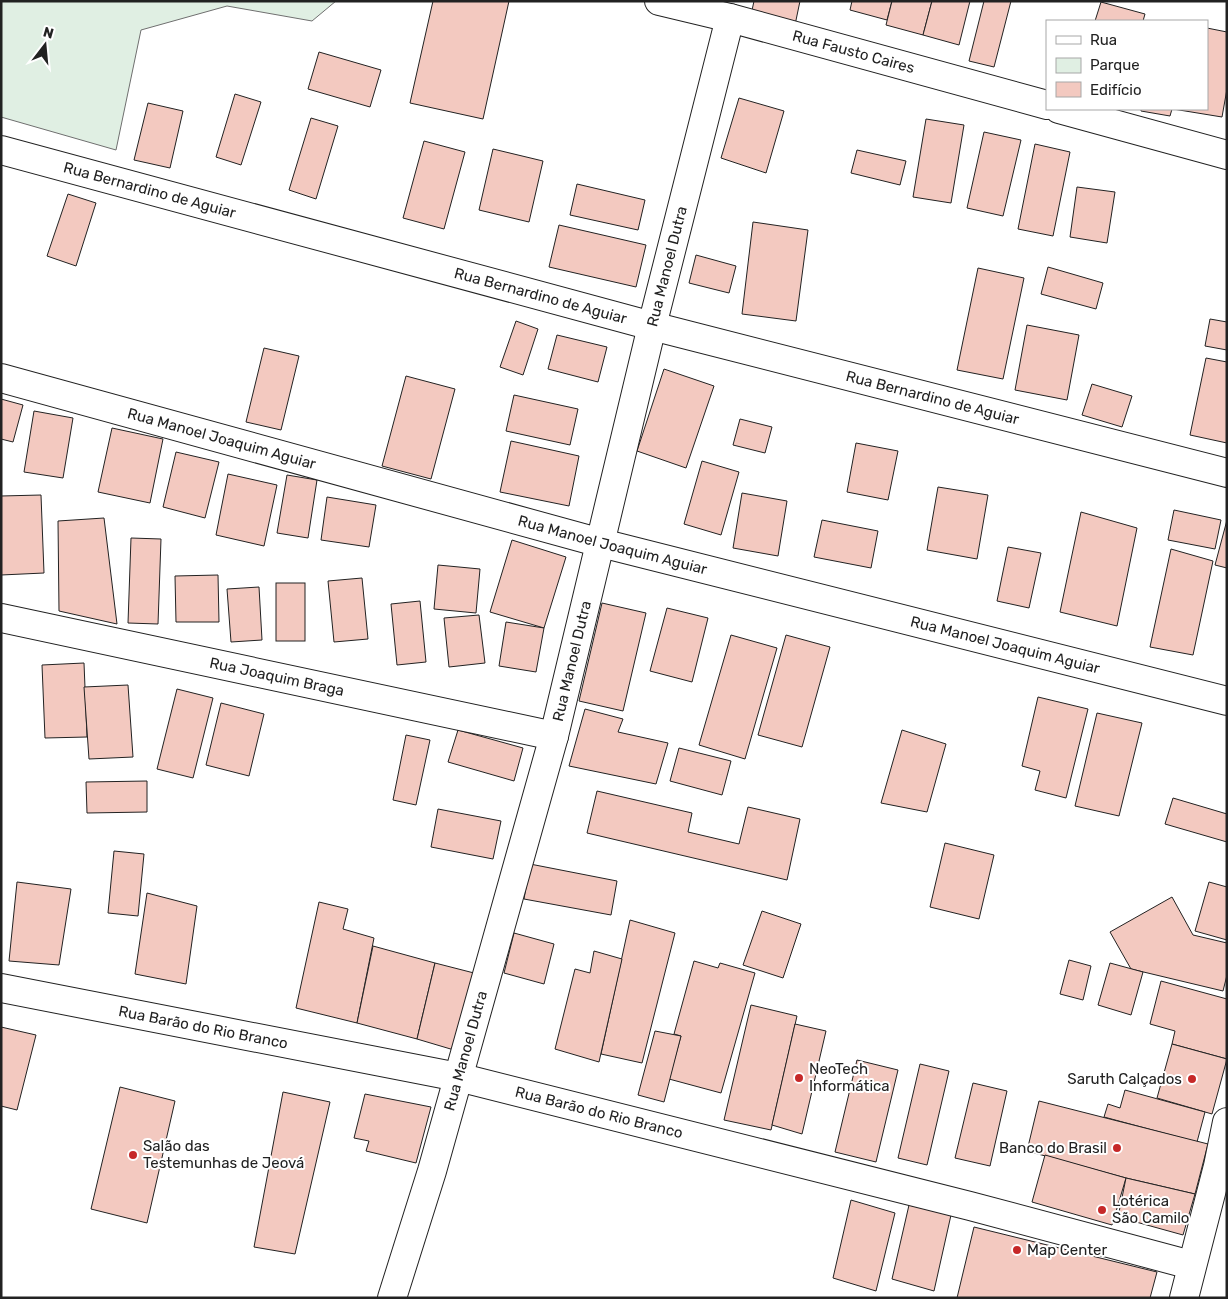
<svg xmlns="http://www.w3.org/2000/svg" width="1228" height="1299" viewBox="0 0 1228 1299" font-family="Rubik,sans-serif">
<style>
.green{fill:#e0efe3;stroke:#6f6f6f}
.building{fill:#f3c9c0;stroke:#222}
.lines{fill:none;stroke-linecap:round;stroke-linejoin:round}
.minor-casing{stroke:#222;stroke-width:30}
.tertiary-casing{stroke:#222;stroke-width:30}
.secondary-casing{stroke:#222;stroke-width:30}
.minor{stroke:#fff;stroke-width:28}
.tertiary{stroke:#fff;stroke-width:28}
.secondary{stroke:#fff;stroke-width:28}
.poi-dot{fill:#c62828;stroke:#fff;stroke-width:2}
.labels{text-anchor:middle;stroke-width:4;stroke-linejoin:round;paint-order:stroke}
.street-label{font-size:15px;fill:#222;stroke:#fff}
.poi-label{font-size:15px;fill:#222;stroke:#fff;text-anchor:start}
</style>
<rect width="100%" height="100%" fill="#fff"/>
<!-- green -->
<polygon class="green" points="1,1 336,1 312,21 227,6 141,30 116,150 1,117"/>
<!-- building -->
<g class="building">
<polygon points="433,1 509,1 483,119 410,103"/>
<polygon points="754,1 800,1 795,25 751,15"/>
<polygon points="852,1 892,1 887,20 850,10"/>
<polygon points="892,1 932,1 923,35 886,25"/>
<polygon points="932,1 970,1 959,45 923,35"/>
<polygon points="984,1 1011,1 994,67 969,61"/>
<polygon points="1101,2 1145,14 1143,21 1095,21"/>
<polygon points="1207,28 1227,32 1227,89 1222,117 1173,109 1207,109"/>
<polygon points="319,52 381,70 370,107 308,89"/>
<polygon points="235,94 261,102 241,165 216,157"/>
<polygon points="739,98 784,111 766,173 721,158"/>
<polygon points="148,103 183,111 170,168 134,160"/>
<polygon points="1141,109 1172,109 1170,116 1141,111"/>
<polygon points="311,118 338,126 316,199 289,190"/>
<polygon points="926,119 964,125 951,203 913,197"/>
<polygon points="984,132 1021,140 1003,216 967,208"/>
<polygon points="424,141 465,152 444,229 403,218"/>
<polygon points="1035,144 1070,152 1053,236 1018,229"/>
<polygon points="493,149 543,161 529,222 479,210"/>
<polygon points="857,150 906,161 900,185 851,173"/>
<polygon points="577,184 645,200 638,230 570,215"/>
<polygon points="1077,187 1115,192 1107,243 1070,237"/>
<polygon points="68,194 96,203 76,266 47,256"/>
<polygon points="753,222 808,230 796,321 742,314"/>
<polygon points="559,225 646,245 636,287 549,267"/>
<polygon points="696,255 736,266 729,293 689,283"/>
<polygon points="1048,267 1103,283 1096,309 1041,294"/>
<polygon points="978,268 1024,278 1003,379 957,370"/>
<polygon points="1210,319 1227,322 1227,350 1205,346"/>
<polygon points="516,321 538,329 523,375 500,367"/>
<polygon points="1027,325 1079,335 1067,400 1015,390"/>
<polygon points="557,335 607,347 598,382 548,369"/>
<polygon points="264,348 299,356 281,430 246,422"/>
<polygon points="1206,358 1227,362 1227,443 1190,435"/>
<polygon points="664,369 714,386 686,468 637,451"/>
<polygon points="406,376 455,389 431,479 382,466"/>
<polygon points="1092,384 1132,396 1122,427 1082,415"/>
<polygon points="514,395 578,409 570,445 506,431"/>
<polygon points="1,399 23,405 13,442 1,439"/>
<polygon points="34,411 73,418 63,478 24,472"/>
<polygon points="740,419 772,427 765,453 733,445"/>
<polygon points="112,428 163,439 150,503 98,492"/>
<polygon points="511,441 579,456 569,506 500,492"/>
<polygon points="856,443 898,451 888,500 847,492"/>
<polygon points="176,452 219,462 205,518 163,507"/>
<polygon points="702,461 739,472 721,535 684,524"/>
<polygon points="228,474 277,485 264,546 216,535"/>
<polygon points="287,475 317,480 308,538 277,533"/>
<polygon points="938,487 988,495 977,559 927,550"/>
<polygon points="742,493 787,501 778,556 733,548"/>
<polygon points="41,495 44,573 1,575 1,496"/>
<polygon points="327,497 376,505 369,547 321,540"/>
<polygon points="1174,510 1221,520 1215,549 1168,540"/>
<polygon points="1081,512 1137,528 1117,626 1060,612"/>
<polygon points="104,518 117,624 59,611 58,521"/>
<polygon points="822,520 878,531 871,568 814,557"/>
<polygon points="1227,520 1227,568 1215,565"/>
<polygon points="131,538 161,539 158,624 128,623"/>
<polygon points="512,540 566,557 544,628 490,612"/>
<polygon points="1008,547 1041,553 1029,608 997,601"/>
<polygon points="1171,549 1213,561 1193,655 1150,647"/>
<polygon points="438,565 480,569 476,613 434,609"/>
<polygon points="218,575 219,622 176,622 175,576"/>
<polygon points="362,578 368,639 334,642 328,581"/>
<rect x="276" y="583" width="29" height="58"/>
<polygon points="259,587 262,640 231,642 227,589"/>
<polygon points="420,601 426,662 397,665 391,604"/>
<polygon points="602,603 646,613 623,711 579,701"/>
<polygon points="667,608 708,618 692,682 650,671"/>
<polygon points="479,615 485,663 449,667 444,618"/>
<polygon points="506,622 544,628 536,672 499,666"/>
<polygon points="731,635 777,648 745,759 699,745"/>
<polygon points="786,635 830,647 802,747 758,735"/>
<polygon points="84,663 87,737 45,738 42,665"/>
<polygon points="128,685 133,757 89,759 84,687"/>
<polygon points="177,689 213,698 193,778 157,769"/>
<polygon points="1038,697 1088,709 1066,798 1035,790 1040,771 1022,766"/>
<polygon points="221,703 264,714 249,776 206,765"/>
<polygon points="585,709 623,719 618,732 668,743 656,784 569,766"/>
<polygon points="1097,713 1142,723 1119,816 1075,806"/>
<polygon points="458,730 523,748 514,781 448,762"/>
<polygon points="902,730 946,744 927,812 881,803"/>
<polygon points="406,735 430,740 416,805 393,800"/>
<polygon points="679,748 731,761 722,795 670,781"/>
<polygon points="147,781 147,812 87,813 86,782"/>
<polygon points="597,791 692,813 688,832 739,844 748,807 800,819 787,880 587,833"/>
<polygon points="1173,798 1227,814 1227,842 1165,824"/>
<polygon points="438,809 501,821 493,859 431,847"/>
<polygon points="945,843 994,855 979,919 930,907"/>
<polygon points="114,851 144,854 138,916 108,913"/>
<polygon points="530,864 617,881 611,915 524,899"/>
<polygon points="17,882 71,889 59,965 9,961"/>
<polygon points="1209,882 1227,887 1227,940 1195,931"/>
<polygon points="147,893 197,906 186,984 135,974"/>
<polygon points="1172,897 1193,935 1227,943 1227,975 1223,991 1131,969 1110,932"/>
<polygon points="319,902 348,909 343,929 374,938 357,1023 296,1008"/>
<polygon points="762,911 801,924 783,978 743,965"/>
<polygon points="630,920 675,933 642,1063 601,1054"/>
<polygon points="514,933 554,944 544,984 504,973"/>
<polygon points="373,946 435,963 417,1039 357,1023"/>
<polygon points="594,951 622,959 599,1062 555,1049 575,969 590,973"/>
<polygon points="1069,960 1091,966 1083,1000 1060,994"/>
<polygon points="694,961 718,968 720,963 755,973 721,1093 669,1079 681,1036 674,1034"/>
<polygon points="435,963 474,973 454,1050 417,1039"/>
<polygon points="1110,963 1143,972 1131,1015 1098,1005"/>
<polygon points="1161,981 1227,999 1227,1059 1172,1044 1175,1031 1150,1024"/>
<polygon points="751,1005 797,1016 771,1130 724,1120"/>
<polygon points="795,1024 826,1031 802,1134 772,1125"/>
<polygon points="1,1027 36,1035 17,1110 1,1106"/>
<polygon points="655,1031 681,1036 664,1102 638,1095"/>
<polygon points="1172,1044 1227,1059 1212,1114 1157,1098"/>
<polygon points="857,1060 898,1070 876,1162 835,1152"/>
<polygon points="920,1064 949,1071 927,1165 898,1158"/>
<polygon points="973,1083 1007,1091 990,1166 955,1158"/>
<polygon points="120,1087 175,1101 147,1223 91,1209"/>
<polygon points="1125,1090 1205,1112 1197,1142 1104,1117 1108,1104 1120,1108"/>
<polygon points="283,1092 330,1102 295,1254 254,1247"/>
<polygon points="365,1094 431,1107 416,1163 366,1151 369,1141 354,1138"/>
<polygon points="1039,1101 1208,1144 1195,1194 1126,1178 1027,1151"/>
<polygon points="1045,1155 1126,1178 1112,1225 1032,1202"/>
<polygon points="1126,1178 1195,1194 1183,1235 1118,1217"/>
<polygon points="851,1200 895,1213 876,1291 833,1278"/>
<polygon points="909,1205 951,1215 934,1291 892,1279"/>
<polygon points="974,1227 1157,1272 1150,1298 957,1298"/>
</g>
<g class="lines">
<!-- minor casing -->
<g class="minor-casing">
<g id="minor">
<path id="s1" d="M659 1 730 18 1047 105"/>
<polyline points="1059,109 1227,155"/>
<path id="s2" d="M1 150 652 326 1227 473"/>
<path id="s3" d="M1 378 601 543 1227 701"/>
<path id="s4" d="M1 618 554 736"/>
<path id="s5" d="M392 1298 432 1171 554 736 652 326 730 18"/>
</g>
</g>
<!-- tertiary casing -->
<g class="tertiary-casing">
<g id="tertiary">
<path id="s6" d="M1 988 458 1077 970 1206 1191 1265"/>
</g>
</g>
<!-- secondary casing -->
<g class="secondary-casing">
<polyline id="secondary" points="1184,1298 1218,1166 1227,1122"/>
</g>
<!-- minor -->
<use href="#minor" class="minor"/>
<!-- tertiary -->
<use href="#tertiary" class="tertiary"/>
<!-- secondary -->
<use href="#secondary" class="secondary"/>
</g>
<!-- markers -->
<g class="poi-dot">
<circle cx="799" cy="1078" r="5"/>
<circle cx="1192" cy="1079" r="5"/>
<circle cx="1117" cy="1148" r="5"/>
<circle cx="133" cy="1155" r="5"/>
<circle cx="1102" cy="1210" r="5"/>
<circle cx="1017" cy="1250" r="5"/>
</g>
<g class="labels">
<!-- street labels -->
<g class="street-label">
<text dy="5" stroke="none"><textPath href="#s1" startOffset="201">Rua Fausto Caires</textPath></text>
<text dy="5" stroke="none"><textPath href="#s2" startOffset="154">Rua Bernardino de Aguiar</textPath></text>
<text dy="5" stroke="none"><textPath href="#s5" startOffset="1068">Rua Manoel Dutra</textPath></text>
<text dy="5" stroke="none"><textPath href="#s2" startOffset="559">Rua Bernardino de Aguiar</textPath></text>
<text dy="5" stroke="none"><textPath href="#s2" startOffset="964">Rua Bernardino de Aguiar</textPath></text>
<text dy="5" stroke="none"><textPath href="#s3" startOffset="229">Rua Manoel Joaquim Aguiar</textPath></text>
<text dy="5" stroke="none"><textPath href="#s3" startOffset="634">Rua Manoel Joaquim Aguiar</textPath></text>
<text dy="5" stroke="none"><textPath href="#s3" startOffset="1039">Rua Manoel Joaquim Aguiar</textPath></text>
<text dy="5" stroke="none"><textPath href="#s5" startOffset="662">Rua Manoel Dutra</textPath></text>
<text dy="5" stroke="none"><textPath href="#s4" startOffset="282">Rua Joaquim Braga</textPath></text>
<text dy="5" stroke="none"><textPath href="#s6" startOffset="206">Rua Barão do Rio Branco</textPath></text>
<text dy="5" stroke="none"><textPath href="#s5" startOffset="258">Rua Manoel Dutra</textPath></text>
<text dy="5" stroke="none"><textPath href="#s6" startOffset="611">Rua Barão do Rio Branco</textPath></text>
</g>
<!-- poi labels -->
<g class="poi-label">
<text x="809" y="1074">NeoTech<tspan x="809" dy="17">Informática</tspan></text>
<text x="1182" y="1084" text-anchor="end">Saruth Calçados</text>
<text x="143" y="1151">Salão das<tspan x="143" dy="17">Testemunhas de Jeová</tspan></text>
<text x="1107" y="1153" text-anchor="end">Banco do Brasil</text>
<text x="1112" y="1206">Lotérica<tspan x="1112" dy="17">São Camilo</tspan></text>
<text x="1027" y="1255">Map Center</text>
</g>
</g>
<!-- border -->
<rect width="1228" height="1299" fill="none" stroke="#222222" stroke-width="5"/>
<!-- legend -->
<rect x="1046" y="20" width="162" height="90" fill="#ffffff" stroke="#a7a7a7"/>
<rect x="1056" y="36" width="25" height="8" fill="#ffffff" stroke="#a7a7a7"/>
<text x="1090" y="45" font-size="15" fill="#222222">Rua</text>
<rect x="1056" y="58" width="25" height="15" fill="#e0efe3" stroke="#a7a7a7"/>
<text x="1090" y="70" font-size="15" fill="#222222">Parque</text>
<rect x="1056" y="82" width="25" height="15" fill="#f3c9c0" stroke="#a7a7a7"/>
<text x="1090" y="95" font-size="15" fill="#222222">Edifício</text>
<!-- north arrow -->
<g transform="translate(45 45) rotate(16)" stroke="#ffffff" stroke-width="4" paint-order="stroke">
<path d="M0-4L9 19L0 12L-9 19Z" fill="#222222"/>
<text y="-8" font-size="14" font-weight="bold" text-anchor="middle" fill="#222222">N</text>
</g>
</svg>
